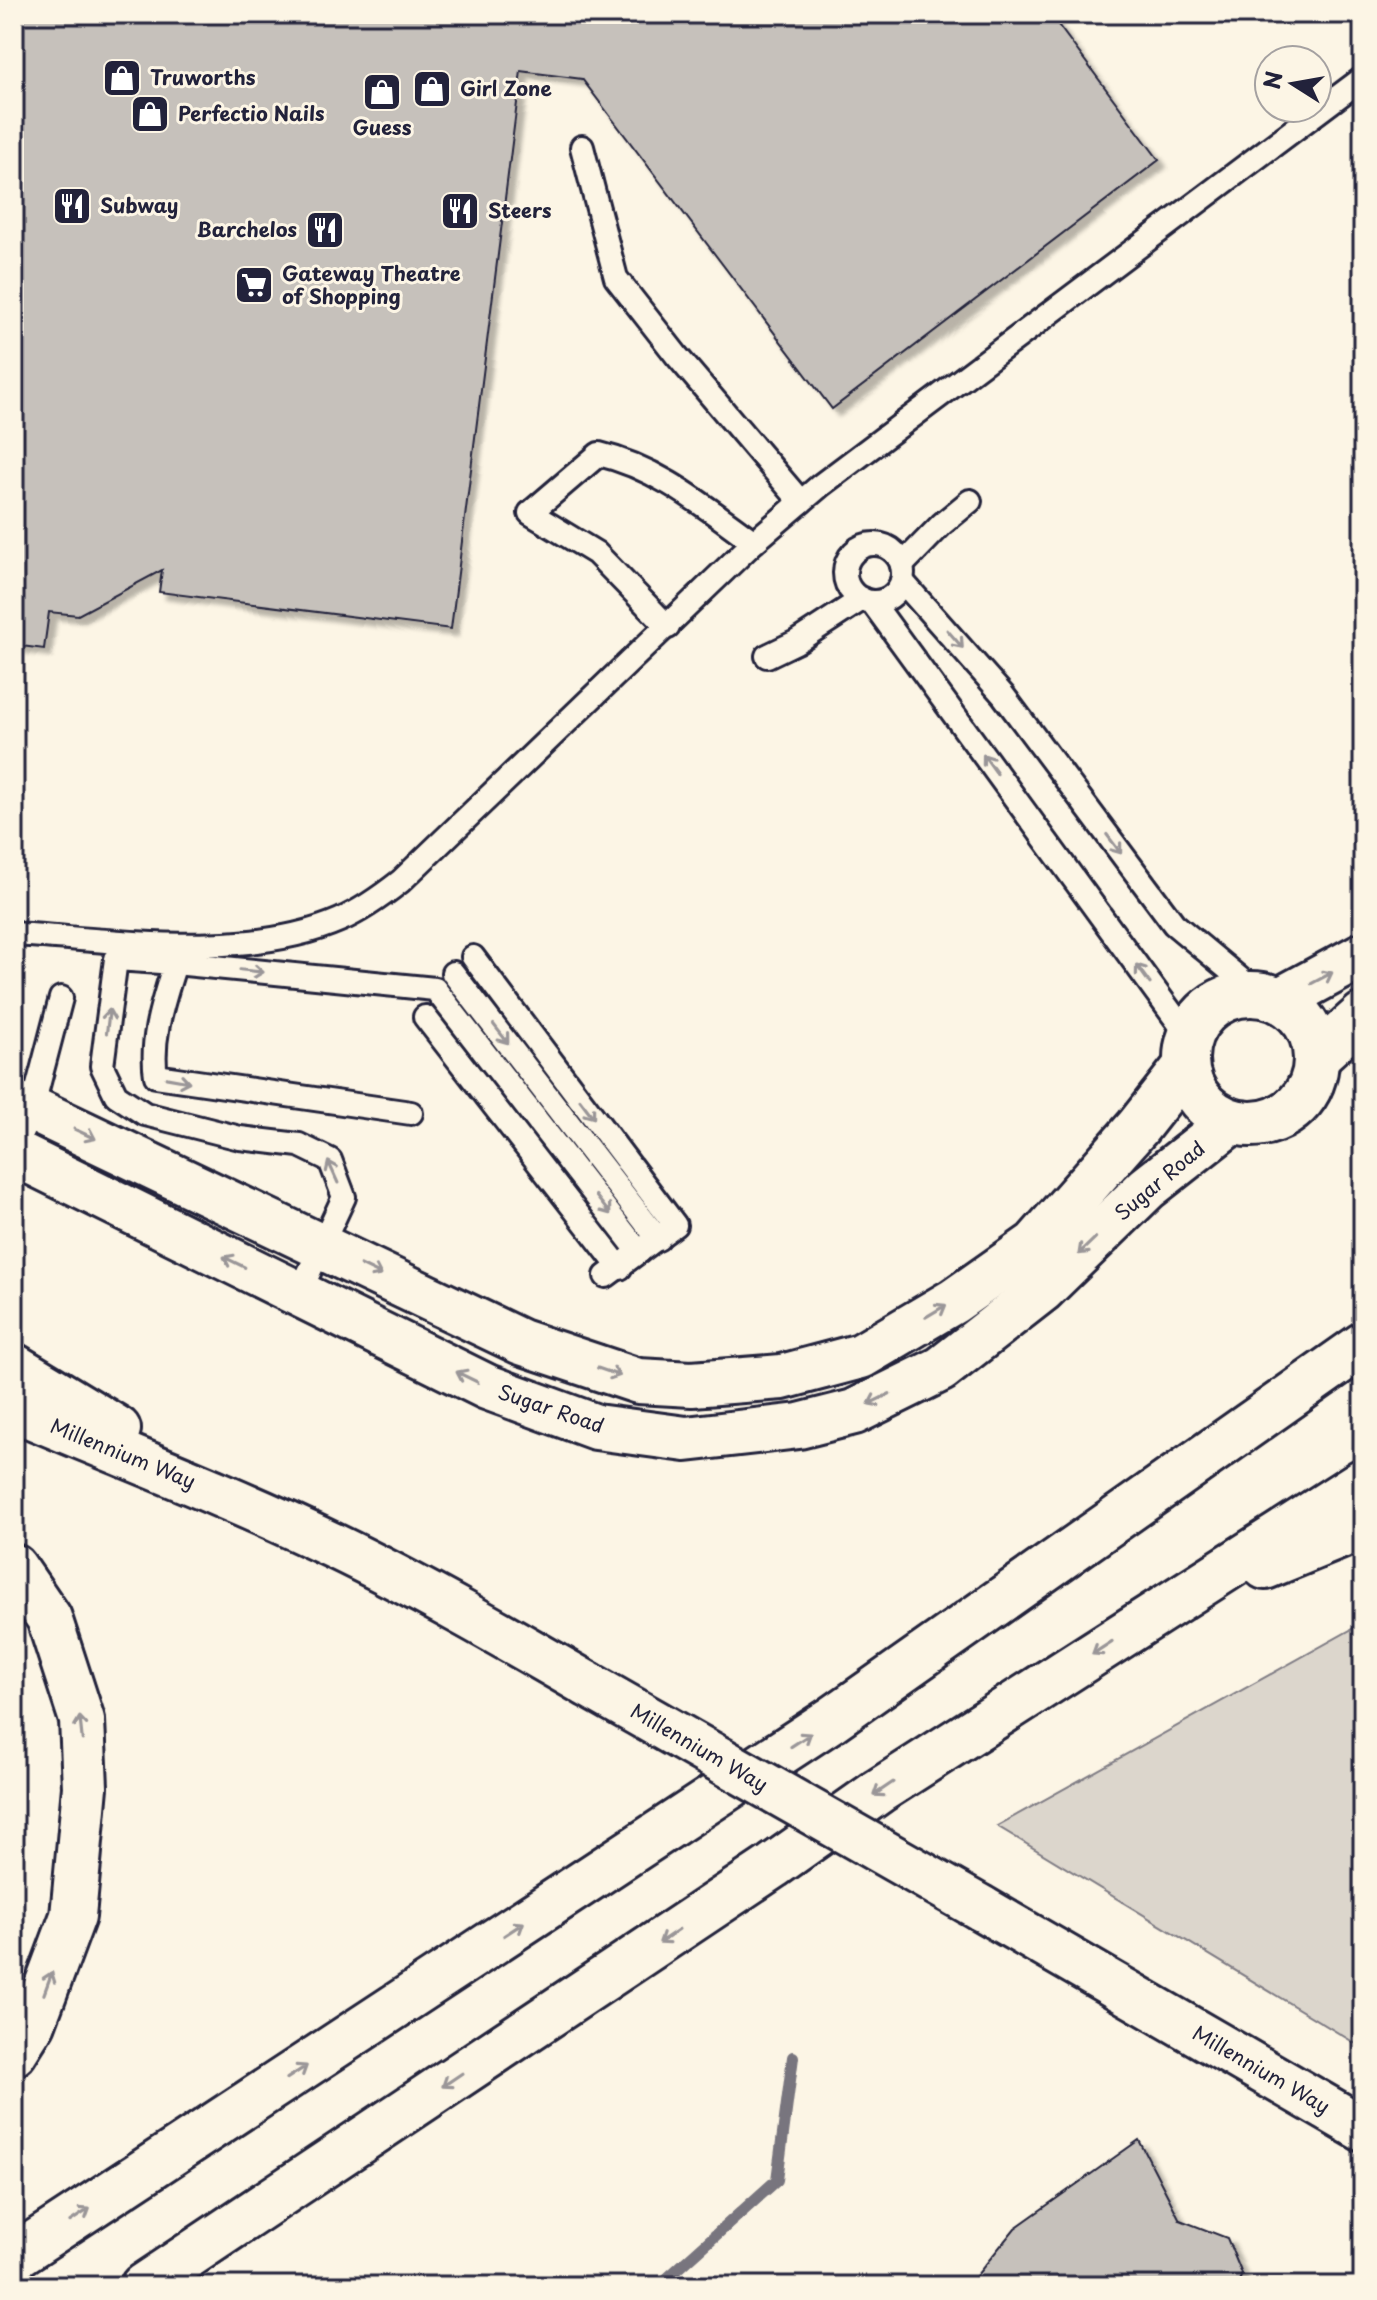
<svg xmlns="http://www.w3.org/2000/svg" width="1377" height="2300" viewBox="0 0 1377 2300" font-family="'Playpen Sans',sans-serif">
<style>
.green{fill:#dcd6cc;stroke:#7f7c84;stroke-width:2}
.lines{fill:none;stroke-linecap:round;stroke-linejoin:round}
.stream{stroke:#78757e;stroke-width:12}
.building{fill:#c6c1bb;stroke:#22223b;stroke-width:2;filter:url(#shadow)}
.service-casing{stroke:#22223b;stroke-width:28}
.minor-casing{stroke:#22223b;stroke-width:50}
.tertiary-casing{stroke:#22223b;stroke-width:50}
.motorway-casing{stroke:#22223b;stroke-width:50}
.service{stroke:#fcf5e5;stroke-width:22}
.minor{stroke:#fcf5e5;stroke-width:44}
.tertiary{stroke:#fcf5e5;stroke-width:44}
.motorway{stroke:#fcf5e5;stroke-width:44}
.tertiary-bridge-casing{stroke:#22223b;stroke-width:50;stroke-linecap:butt}
.tertiary-bridge{stroke:#fcf5e5;stroke-width:44}
.oneway{stroke:#9a9698}
.labels{text-anchor:middle;stroke-width:6;stroke-linejoin:round;paint-order:stroke}
.poi-label{font-size:20px;font-weight:bold;fill:#22223b;stroke:#fcf5e5;text-anchor:start}
.street-label{font-size:20px;fill:#22223b;stroke:#fcf5e5}
</style>
<defs>
<filter id="shadow"><feDropShadow dx="7" dy="7" stdDeviation="2" flood-color="#0004"/></filter>
</defs>
<rect width="100%" height="100%" fill="#fcf5e5"/>
<filter id="ink" filterUnits="userSpaceOnUse"><feTurbulence type="fractalNoise" baseFrequency=".0125" numOctaves="2"/><feDisplacementMap in="SourceGraphic" scale="16" xChannelSelector="R" yChannelSelector="G"/><feConvolveMatrix kernelMatrix="1 2 1 2 8 2 1 2 1" color-interpolation-filters="sRGB"/></filter>
<g filter="url(#ink)">
<!-- green -->
<polygon class="green" points="1363,1623 1363,2048 997,1826"/>
<g class="lines">
<!-- stream -->
<polyline class="stream" points="659,2286 777,2180 793,2057"/>
</g>
<!-- building -->
<g class="building">
<polygon points="14,14 1050,14 1159,160 832,409 582,79 521,71 451,629 159,592 162,570 78,615 49,612 44,649 14,645"/>
<polygon points="1139,2140 1180,2220 1227,2238 1242,2274 1237,2286 968,2286 1015,2228"/>
</g>
<g class="lines">
<!-- service casing -->
<g class="service-casing">
<g id="service">
<polyline points="582,147 616,278 677,356 801,502"/>
<circle cx="874" cy="573" r="29"/>
<polyline points="902,565 942,524 970,501"/>
<polyline points="902,581 1003,695 1174,924 1257,993"/>
<polyline points="872,602 1189,1037"/>
<path d="M668 627 596 553 530 513 599 454C659 468 705 507 754 542"/>
<polyline points="767,656 796,642 862,599"/>
<path d="M14 934C114 940 246 961 340 920 363 910 382 896 401 881L754 542 821 485 1363 78"/>
<polyline points="473,957 675,1225 606,1276"/>
<polyline points="175,963 435,989 639,1252"/>
<polyline points="453,973 658,1239"/>
<polyline points="425,1017 620,1268"/>
<polyline points="14,1150 32,1109 61,998"/>
<path d="M299 1294 344 1197 330 1160 299 1145 240 1138 145 1114 116 1095 102 1066 116 959 175 963C164 1000 150 1037 156 1076L411 1113"/>
</g>
</g>
<!-- minor casing -->
<g class="minor-casing">
<g id="minor">
<circle cx="1251" cy="1059" r="65"/>
<polyline points="1280,1000 1363,955"/>
<polyline points="1316,1057 1363,1015"/>
<polyline points="14,1103 32,1109 521,1342 638,1381 692,1384 782,1377 861,1356 954,1301 1035,1244 1138,1127 1186,1066"/>
<polyline points="14,1153 487,1387 596,1427 686,1439 799,1426 854,1412 941,1369 1042,1290 1147,1188 1231,1122"/>
</g>
</g>
<!-- tertiary casing -->
<g class="tertiary-casing">
<g id="tertiary">
<polyline points="14,1366 118,1429"/>
<path d="M14 1409C121 1454 230 1496 334 1546 421 1588 504 1636 587 1684"/>
<polyline points="981,1908 1363,2129"/>
</g>
</g>
<!-- motorway casing -->
<g class="motorway-casing">
<g id="motorway">
<polyline points="14,1567 49,1618 82,1720 85,1787 73,1916 33,2023 14,2053"/>
<polyline points="1265,1567 1363,1527"/>
<polyline points="14,2257 831,1720 1363,1345"/>
<polyline points="143,2286 773,1866 879,1791 1363,1481"/>
</g>
</g>
<!-- service -->
<use href="#service" class="service"/>
<!-- minor -->
<use href="#minor" class="minor"/>
<!-- tertiary -->
<use href="#tertiary" class="tertiary"/>
<!-- motorway -->
<use href="#motorway" class="motorway"/>
<!-- tertiary-bridge casing -->
<g class="tertiary-bridge-casing">
<polyline id="tertiary-bridge" points="587,1684 981,1908"/>
</g>
<!-- tertiary-bridge -->
<use href="#tertiary-bridge" class="tertiary-bridge"/>
</g>
<!-- one-way arrows -->
<defs><path id="oneway-shaft" d="M-6 0H5M1.5-3L5.5 0L1.5 3" fill="none" stroke-width="1.6" stroke-linecap="round" stroke-linejoin="round" transform="scale(2)"/></defs>
<g class="oneway">
<use href="#oneway-shaft" transform="translate(955 639) rotate(49)"/>
<use href="#oneway-shaft" transform="translate(990 764) rotate(-126)"/>
<use href="#oneway-shaft" transform="translate(1114 844) rotate(53)"/>
<use href="#oneway-shaft" transform="translate(252 971) rotate(6)"/>
<use href="#oneway-shaft" transform="translate(1143 974) rotate(-126)"/>
<use href="#oneway-shaft" transform="translate(1322 978) rotate(-28)"/>
<use href="#oneway-shaft" transform="translate(108 1021) rotate(-83)"/>
<use href="#oneway-shaft" transform="translate(501 1034) rotate(52)"/>
<use href="#oneway-shaft" transform="translate(178 1080) rotate(10)"/>
<use href="#oneway-shaft" transform="translate(587 1109) rotate(53)"/>
<use href="#oneway-shaft" transform="translate(85 1134) rotate(25)"/>
<use href="#oneway-shaft" transform="translate(333 1172) rotate(-114)"/>
<use href="#oneway-shaft" transform="translate(603 1205) rotate(52)"/>
<use href="#oneway-shaft" transform="translate(1087 1246) rotate(136)"/>
<use href="#oneway-shaft" transform="translate(234 1262) rotate(-154)"/>
<use href="#oneway-shaft" transform="translate(371 1270) rotate(26)"/>
<use href="#oneway-shaft" transform="translate(936 1311) rotate(-31)"/>
<use href="#oneway-shaft" transform="translate(609 1372) rotate(19)"/>
<use href="#oneway-shaft" transform="translate(467 1377) rotate(-154)"/>
<use href="#oneway-shaft" transform="translate(879 1399) rotate(154)"/>
<use href="#oneway-shaft" transform="translate(1102 1648) rotate(147)"/>
<use href="#oneway-shaft" transform="translate(81 1728) rotate(-96)"/>
<use href="#oneway-shaft" transform="translate(801 1740) rotate(-33)"/>
<use href="#oneway-shaft" transform="translate(883 1789) rotate(146)"/>
<use href="#oneway-shaft" transform="translate(514 1929) rotate(-33)"/>
<use href="#oneway-shaft" transform="translate(669 1936) rotate(146)"/>
<use href="#oneway-shaft" transform="translate(48 1983) rotate(-70)"/>
<use href="#oneway-shaft" transform="translate(297 2072) rotate(-33)"/>
<use href="#oneway-shaft" transform="translate(452 2080) rotate(146)"/>
<use href="#oneway-shaft" transform="translate(80 2215) rotate(-33)"/>
</g>
</g>
<!-- icons -->
<defs>
<g id="shop-square" transform="scale(2)"><rect x="-9" y="-9" width="18" height="18" rx="4" fill="#22223b" stroke="#fcf5e5"/><path d="M-5-2.5h2.3a2.7 3.5 0 0 1 5.4 0H5L5.5 6h-11ZM-1.5-2.5h3a1.5 2.3 0 0 0-3 0Z" fill="#fff"/></g>
<g id="restaurant-square" transform="scale(2)"><rect x="-9" y="-9" width="18" height="18" rx="4" fill="#22223b" stroke="#fcf5e5"/><path d="M-5-6h1v4h1v-4h1v4h1v-4h1v5L-1.5 .5V6h-2V.5L-5-1ZM5-6V6H3V1.5H1.5Q1.5-4 5-6Z" fill="#fff"/></g>
<g id="supermarket-square" transform="scale(2)"><rect x="-9" y="-9" width="18" height="18" rx="4" fill="#22223b" stroke="#fcf5e5"/><path d="M-6-5.5h2.5l.6 2H6L4.5 2H-2.5L-4.4-4H-6ZM-1.5 3.2a1.3 1.3 0 1 0 .1 0ZM3 3.2a1.3 1.3 0 1 0 .1 0Z" fill="#fff"/></g>
</defs>
<g fill-rule="evenodd">
<use href="#shop-square" x="122" y="78"/>
<use href="#shop-square" x="432" y="89"/>
<use href="#shop-square" x="382" y="92"/>
<use href="#shop-square" x="150" y="114"/>
<use href="#restaurant-square" x="72" y="206"/>
<use href="#restaurant-square" x="460" y="211"/>
<use href="#restaurant-square" x="325" y="230"/>
<use href="#supermarket-square" x="254" y="285"/>
</g>
<g class="labels">
<!-- poi labels -->
<g class="poi-label">
<text x="150" y="85">Truworths</text>
<text x="460" y="96">Girl Zone</text>
<text x="178" y="121">Perfectio Nails</text>
<text x="382" y="135" text-anchor="middle">Guess</text>
<text x="100" y="213">Subway</text>
<text x="488" y="218">Steers</text>
<text x="297" y="237" text-anchor="end">Barchelos</text>
<text x="282" y="281">Gateway Theatre<tspan x="282" dy="23">of Shopping</tspan></text>
</g>
<!-- street labels -->
<g class="street-label">
<text transform="translate(1160 1181) rotate(-40)" y="7">Sugar Road</text>
<text transform="translate(551 1409) rotate(19)" y="7">Sugar Road</text>
<text transform="translate(123 1454) rotate(22)" y="7">Millennium Way</text>
<text transform="translate(699 1748) rotate(30)" y="7">Millennium Way</text>
<text transform="translate(1261 2070) rotate(30)" y="7">Millennium Way</text>
</g>
</g>
<!-- margin -->
<rect width="1377" height="2300" fill="none" stroke="#fcf5e5" stroke-width="48"/>
<rect x="24" y="24" width="1329" height="2252" fill="none" stroke="#22223b" stroke-width="3" filter="url(#ink)"/>
<!-- north arrow -->
<g transform="translate(1293 84) rotate(281)"><circle r="38" fill="#fcf5e5" stroke="#a5a1a1" stroke-width="2"/>
<path d="M0-6L14 30L0 20L-14 30Z" fill="#22223b"/>
<text y="-12" font-size="22" font-weight="bold" text-anchor="middle" fill="#22223b">N</text>
</g>
</svg>
